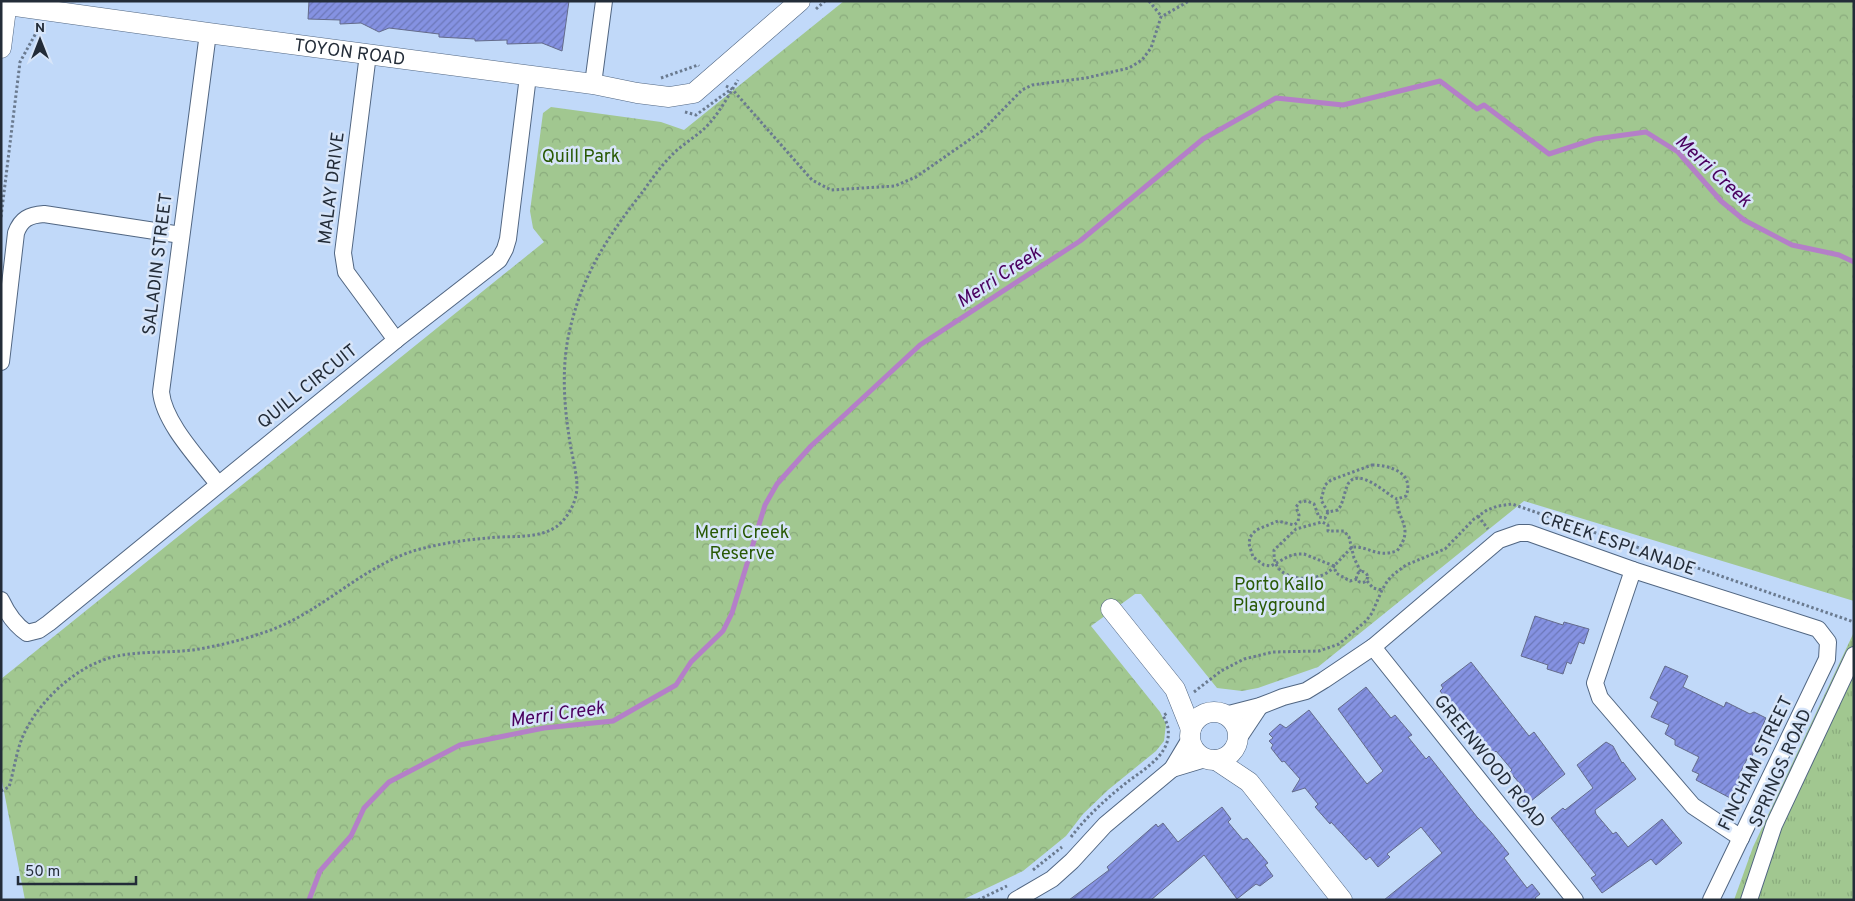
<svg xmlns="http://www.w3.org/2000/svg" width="1855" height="901" viewBox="0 0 1855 901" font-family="Overpass,sans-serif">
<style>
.grass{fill:url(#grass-tufts)}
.park{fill:url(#park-crowns)}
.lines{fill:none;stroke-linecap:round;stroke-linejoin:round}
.stream{stroke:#b47fc8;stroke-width:5}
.building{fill:url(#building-hatch);stroke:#646b8b}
.minor-casing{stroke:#516682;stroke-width:18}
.tertiary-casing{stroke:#516682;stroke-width:21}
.path{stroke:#6a7a8f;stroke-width:3;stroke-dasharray:2.5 2.5;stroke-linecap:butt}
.minor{stroke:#fff;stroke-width:16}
.tertiary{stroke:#fff;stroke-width:20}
.labels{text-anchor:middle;stroke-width:5;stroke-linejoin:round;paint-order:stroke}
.street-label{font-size:18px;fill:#232c38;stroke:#d7e5f9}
.park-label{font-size:18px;fill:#295905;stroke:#d7e5f9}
.water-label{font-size:19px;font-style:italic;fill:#4a005f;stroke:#d7e5f9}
</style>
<defs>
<pattern id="grass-tufts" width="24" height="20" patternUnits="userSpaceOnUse" patternTransform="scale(1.25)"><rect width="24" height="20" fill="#a1c790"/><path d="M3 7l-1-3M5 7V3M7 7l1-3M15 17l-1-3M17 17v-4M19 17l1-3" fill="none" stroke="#8aab7d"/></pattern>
<pattern id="park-crowns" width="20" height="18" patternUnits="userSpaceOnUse" patternTransform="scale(1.25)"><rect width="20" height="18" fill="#a1c790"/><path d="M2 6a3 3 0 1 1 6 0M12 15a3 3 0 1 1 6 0" fill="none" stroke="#8aab7d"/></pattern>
<pattern id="building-hatch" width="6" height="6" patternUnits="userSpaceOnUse" patternTransform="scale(1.25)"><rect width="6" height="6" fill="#8592e2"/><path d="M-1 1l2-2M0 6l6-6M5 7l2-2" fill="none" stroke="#6c77b8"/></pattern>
</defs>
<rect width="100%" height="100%" fill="#c1d9f9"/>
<!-- grass -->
<polygon class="grass" points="1854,632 1854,900 1734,900 1753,847"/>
<!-- park -->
<polygon class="park" points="844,1 1854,1 1854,601 1524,501 1318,667 1258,688 1242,691 1217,688 1141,594 1135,594 1091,626 1160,712 1166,724 1164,741 1156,751 1108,790 1083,814 1066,836 1023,871 962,900 25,900 1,776 1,679 544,242 533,228 530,211 543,113 551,107 661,122 684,130"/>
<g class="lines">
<!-- stream -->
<polyline class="stream" points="309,900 320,871 351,836 364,808 389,782 460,745 544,728 613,721 676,685 691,662 723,631 732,613 765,505 777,484 811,446 920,345 1080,241 1203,139 1276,98 1343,105 1440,81 1477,109 1484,105 1549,154 1595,139 1646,132 1678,152 1721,201 1744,220 1792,245 1839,255 1854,262"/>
</g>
<!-- building -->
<g class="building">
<polygon points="309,1 569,1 562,51 542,43 507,44 507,40 475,41 475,39 439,37 439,34 389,28 379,32 361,23 340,24 340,20 308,19"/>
<polygon points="1535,616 1563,625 1564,622 1589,629 1584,644 1579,642 1571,664 1567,662 1563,674 1547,669 1548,665 1521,656"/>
<polygon points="1471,662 1529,736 1534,732 1565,774 1526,805 1518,795 1525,790 1510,772 1512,770 1496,751 1491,756 1440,691 1443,688 1441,685"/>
<polygon points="1665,666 1688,676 1683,687 1724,707 1726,702 1750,714 1754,712 1766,718 1762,727 1765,729 1750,760 1747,759 1741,771 1737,783 1739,784 1732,799 1696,780 1699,774 1692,771 1699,757 1675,745 1675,740 1665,734 1669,725 1651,717 1658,702 1650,698"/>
<polygon points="1366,687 1391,718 1395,715 1412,735 1408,737 1426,759 1429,756 1477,817 1491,832 1509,854 1504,858 1527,888 1532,884 1540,894 1535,898 1537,900 1384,900 1442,853 1421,827 1387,854 1390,857 1378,867 1370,857 1366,860 1331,822 1330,824 1315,807 1318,804 1305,788 1292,792 1300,779 1284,761 1282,762 1271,748 1273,745 1269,741 1273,738 1269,734 1280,724 1286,728 1309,710 1367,784 1383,771 1338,709"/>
<polygon points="1606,742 1613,746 1622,763 1623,762 1636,779 1595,810 1596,814 1613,834 1616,832 1628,847 1662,819 1682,843 1656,865 1651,859 1602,893 1591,878 1596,875 1551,818 1563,808 1565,810 1593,788 1577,765"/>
<polygon points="1222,807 1231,819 1228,822 1243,840 1247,838 1268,863 1265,865 1273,876 1260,886 1256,884 1237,899 1204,855 1151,900 1069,900 1109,870 1107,867 1156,824 1158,827 1163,823 1178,842"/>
</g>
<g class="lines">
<!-- minor casing -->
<g class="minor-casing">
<g id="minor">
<path d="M208 33 161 392C164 423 199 459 218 484"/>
<polyline points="368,54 343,253 346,272 396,340"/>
<polyline points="593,84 604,1"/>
<path d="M1 362 16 233C21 219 29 215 44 214L181 235"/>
<polyline points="1633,570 1595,683 1600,698 1693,806 1741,838"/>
<path d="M1 600C7 613 15 625 27 633L39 630 49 623 396 340 499 260 505 249 508 239 528 76"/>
<polyline points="1373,647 1575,900"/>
<polyline points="1225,715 1260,706 1283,697 1306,691 1324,680 1373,647 1499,540 1519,533 1529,533 1633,570 1818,629 1828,642 1827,659 1711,900"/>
<polyline points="1238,739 1260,706"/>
<polyline points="1172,769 1205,759"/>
<polyline points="1016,900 1052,879 1072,861 1105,825 1172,769 1190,739"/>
<polyline points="1749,900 1774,825 1854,655"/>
</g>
</g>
<!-- tertiary casing -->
<g class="tertiary-casing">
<g id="tertiary">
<path id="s1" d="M1 4 208 33 593 84 637 93 669 97 694 93 800 1"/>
<polyline points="1,48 7,1"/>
<polyline points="1111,609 1175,689 1191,729"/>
<circle cx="1214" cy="736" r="24"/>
<polyline points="1216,760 1249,782 1342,900"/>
</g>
</g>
<!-- path -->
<g class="path">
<polyline points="1149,1 1162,17"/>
<polyline points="816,9 825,1"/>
<polyline points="661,78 698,65 699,66"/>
<polyline points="726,86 732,89 812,180 831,190 895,186 916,177 982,131 1022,90 1032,85 1086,78 1129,68 1142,60 1151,48 1161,17 1189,1"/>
<polyline points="685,112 696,115 730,90"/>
<polyline points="1,217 20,62 36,33 36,24"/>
<path d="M1372 465C1390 465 1415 473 1406 496L1397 499C1387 495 1359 466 1348 484 1344 492 1344 502 1338 510L1328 512 1321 500 1325 485 1331 480Z"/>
<path d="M1328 512 1325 518 1319 517 1314 504 1307 501 1300 502 1296 507 1299 515 1298 522 1294 525 1278 521 1256 530 1250 537 1249 544 1253 557 1264 565 1271 566 1289 556 1297 554H1304L1334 566 1352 547C1369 546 1376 558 1397 551 1415 527 1397 521 1397 499"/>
<polyline points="1478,516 1488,529"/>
<circle cx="1362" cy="577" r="5.5"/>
<path d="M1357 579 1350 581 1336 573 1334 566C1324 582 1287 583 1277 566 1274 561 1274 556 1274 550L1296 529 1322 522 1328 525V531H1344L1349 537 1354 558 1361 572"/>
<polyline points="1367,581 1373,588 1382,590"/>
<polyline points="1194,692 1221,671 1244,659 1273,652 1319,651 1339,644 1366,621 1372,613 1382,590 1388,580 1394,574 1406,565 1445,549 1474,519 1487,510 1498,506 1512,504 1854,622"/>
<path d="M1 791 9 787C14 771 16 752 23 736 39 700 78 664 117 656 142 651 167 653 193 650 219 646 246 639 271 630 322 611 361 568 413 551 437 544 463 540 488 538 509 535 536 540 556 527 568 518 576 503 577 488 577 471 571 453 569 436 564 404 562 370 568 338 580 279 605 240 641 194 650 182 659 168 670 157 680 146 694 138 705 128 719 114 728 96 738 80"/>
<path d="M1071 837C1087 816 1106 799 1126 783 1139 773 1156 763 1164 749 1170 739 1170 726 1163 716L1167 713"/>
<polyline points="1033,870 1062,847"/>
<polyline points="978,900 1007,886"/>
</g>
<!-- minor -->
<use href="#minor" class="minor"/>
<!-- tertiary -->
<use href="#tertiary" class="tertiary"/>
</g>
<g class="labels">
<!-- street labels -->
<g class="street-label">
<text dy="6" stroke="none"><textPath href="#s1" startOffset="352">TOYON ROAD</textPath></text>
<text transform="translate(331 188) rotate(-83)" y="6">MALAY DRIVE</text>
<text transform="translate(157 264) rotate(-83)" y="6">SALADIN STREET</text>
<text transform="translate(307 386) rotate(-39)" y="6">QUILL CIRCUIT</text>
<text transform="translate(1618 543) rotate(19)" y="6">CREEK ESPLANADE</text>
<text transform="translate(1490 761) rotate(51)" y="6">GREENWOOD ROAD</text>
<text transform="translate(1755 763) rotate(-64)" y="6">FINCHAM STREET</text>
<text transform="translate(1780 768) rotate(-66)" y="6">SPRINGS ROAD</text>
</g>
<!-- park labels -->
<g class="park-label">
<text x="581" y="162">Quill Park</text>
<text x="742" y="538">Merri Creek<tspan x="742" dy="21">Reserve</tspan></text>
<text x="1279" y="590">Porto Kallo<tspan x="1279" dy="21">Playground</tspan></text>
</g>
<!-- water labels -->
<g class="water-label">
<text transform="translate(1714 170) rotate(43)" y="7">Merri Creek</text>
<text transform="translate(998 276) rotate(-33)" y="7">Merri Creek</text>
<text transform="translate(557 713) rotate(-8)" y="7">Merri Creek</text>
</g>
</g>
<!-- border -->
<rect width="1855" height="901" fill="none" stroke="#232c38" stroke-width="5"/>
<!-- north arrow -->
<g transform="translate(40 40)" stroke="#d7e5f9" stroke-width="4" paint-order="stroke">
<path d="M0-4L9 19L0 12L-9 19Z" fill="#232c38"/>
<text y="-8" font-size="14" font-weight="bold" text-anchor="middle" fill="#232c38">N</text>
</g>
<!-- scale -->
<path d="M18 876v8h118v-8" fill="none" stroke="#232c38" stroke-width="2.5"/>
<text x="25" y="876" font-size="15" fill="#232c38" stroke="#d7e5f9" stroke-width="4" paint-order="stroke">50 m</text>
</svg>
